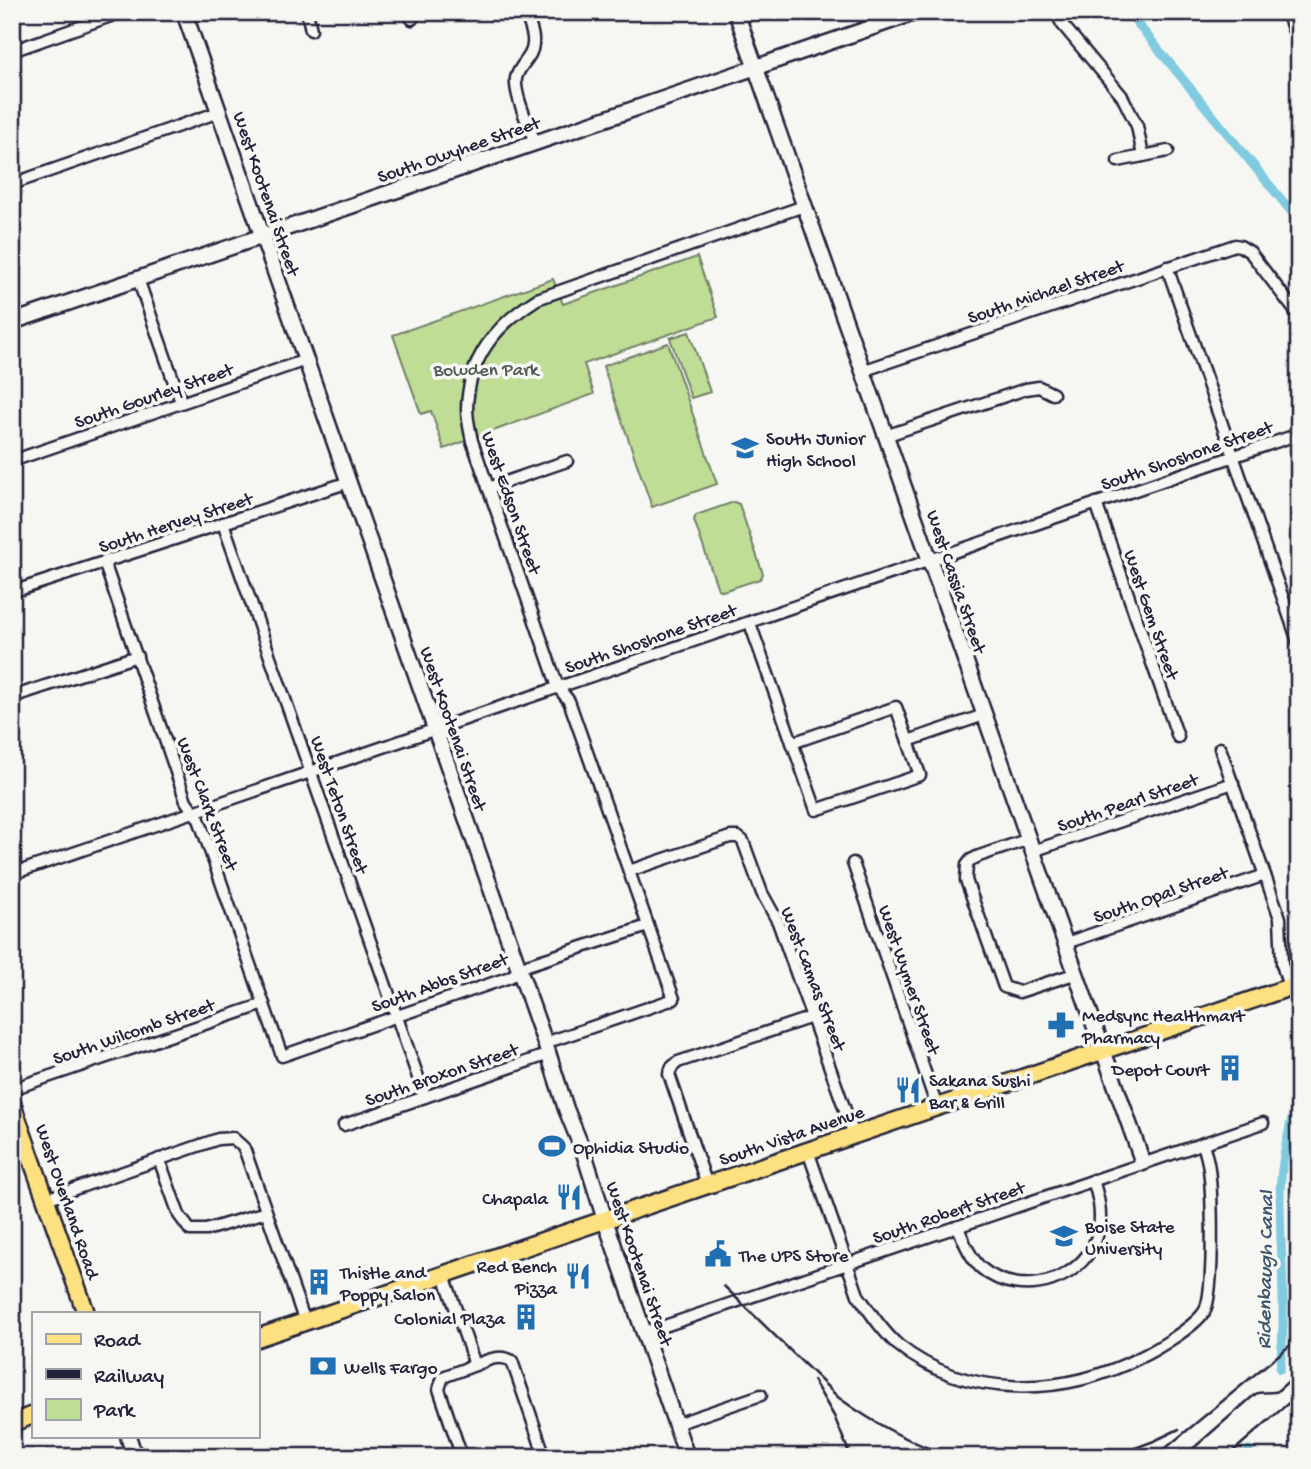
<svg xmlns="http://www.w3.org/2000/svg" width="1311" height="1469" viewBox="0 0 1311 1469" font-family="'Gochi Hand',sans-serif">
<style>
.green{fill:#bfdd95;stroke:#708068;stroke-width:2}
.lines{fill:none;stroke-linecap:round;stroke-linejoin:round}
.canal{stroke:#80cbdf;stroke-width:9}
.street-casing{stroke:#22223b;stroke-width:15}
.secondary-casing{stroke:#22223b;stroke-width:19}
.primary-casing{stroke:#22223b;stroke-width:21}
.street{stroke:#f6f6f2;stroke-width:10}
.secondary{stroke:#f6f6f2;stroke-width:14}
.primary{stroke:#fde080;stroke-width:16}
.rail{stroke:#22223b;stroke-width:2.5}
.labels{text-anchor:middle;stroke-width:7;stroke-linejoin:round;paint-order:stroke}
.street-label{font-size:19px;fill:#22223b;stroke:#f6f6f2}
.park-label{font-size:19px;fill:#515a56;stroke:#f6f6f2}
.poi-label{font-size:19px;fill:#22223b;stroke:#f6f6f2;text-anchor:start}
.water-label{font-size:21px;font-style:italic;fill:#3e556c;stroke:#f6f6f2}
</style>
<rect width="100%" height="100%" fill="#f6f6f2"/>
<filter id="ink" filterUnits="userSpaceOnUse"><feTurbulence type="fractalNoise" baseFrequency=".0143" numOctaves="2"/><feDisplacementMap in="SourceGraphic" scale="14" xChannelSelector="R" yChannelSelector="G"/><feConvolveMatrix kernelMatrix="1 2 1 2 8 2 1 2 1" color-interpolation-filters="sRGB"/></filter>
<g filter="url(#ink)">
<!-- green -->
<g class="green">
<polygon points="697,257 718,317 584,364 594,394 444,449 431,411 421,414 393,335 553,279 563,304"/>
<polygon points="689,332 710,392 691,398 670,338"/>
<polygon points="668,343 717,484 652,507 603,366"/>
<polygon points="734,502 739,504 763,574 760,579 723,591 718,589 694,520 696,515"/>
</g>
<g class="lines">
<!-- canal -->
<g class="canal">
<polyline points="1128,12 1299,221"/>
<path d="M1280 1369C1287 1310 1280 1254 1280 1196 1280 1164 1291 1121 1299 1090"/>
<polyline points="1246,1457 1249,1450"/>
</g>
<!-- street casing -->
<g class="street-casing">
<g id="street">
<polyline points="307,12 311,30"/>
<polyline points="409,12 412,19"/>
<path d="M525 12C531 28 539 44 527 59 522 66 518 70 516 78 514 95 529 126 535 142"/>
<polyline points="1056,12 1062,24 1122,96 1137,126 1143,156"/>
<polyline points="12,51 122,12"/>
<polyline points="1118,161 1168,151"/>
<polyline points="12,184 219,112"/>
<polyline points="1167,267 1299,644"/>
<polyline points="138,279 181,402"/>
<polyline points="862,371 1235,245 1240,246 1250,252 1299,316"/>
<polyline points="885,436 1026,389 1039,387 1053,394"/>
<polyline points="12,461 306,360"/>
<polyline points="488,488 567,461"/>
<polyline points="1096,503 1178,737"/>
<polyline points="223,523 425,1097"/>
<polyline points="104,562 186,801 199,819 282,1056 510,977 527,965 648,926"/>
<polyline points="12,592 349,482"/>
<polyline points="750,622 752,629 816,810 920,775 896,707 792,743"/>
<polyline points="12,697 137,656"/>
<polyline points="908,741 984,715"/>
<polyline points="1220,748 1280,918 1282,964 1289,987"/>
<polyline points="1029,839 979,856 971,860 967,865 966,880 1004,987 1019,992 1074,974"/>
<polyline points="1033,851 1233,783"/>
<polyline points="853,863 937,1107"/>
<polyline points="629,871 730,837 738,837 743,841 762,893 778,922 854,1135"/>
<polyline points="12,874 1299,434"/>
<polyline points="1066,943 1265,875"/>
<path d="M545 1043 674 999 569 701 558 687 472 441C470 431 467 419 467 409 468 358 496 325 537 299L804 206"/>
<polyline points="12,1089 264,1004"/>
<polyline points="344,1125 549,1054"/>
<polyline points="12,1150 27,1145"/>
<path d="M808 1151 858 1295C870 1312 882 1331 898 1345 967 1400 1064 1396 1139 1358 1156 1350 1194 1327 1204 1312 1215 1294 1212 1193 1209 1169 1208 1160 1205 1152 1203 1143"/>
<polyline points="159,1159 179,1215 190,1230 206,1230 266,1212"/>
<polyline points="707,1185 669,1074 672,1067 678,1062 812,1017"/>
<polyline points="46,1199 218,1139 233,1138 244,1148 305,1322"/>
<path d="M958 1226C963 1241 969 1256 981 1268 1021 1302 1090 1280 1099 1228 1102 1211 1098 1196 1093 1180"/>
<path d="M444 1275 475 1365C488 1360 499 1354 512 1361L545 1457"/>
<polyline points="644,1333 1263,1123"/>
<polyline points="676,1424 761,1395"/>
<polyline points="315,1457 320,1457"/>
<polyline points="462,1457 439,1389 443,1377 475,1365"/>
</g>
</g>
<!-- secondary casing -->
<g class="secondary-casing">
<g id="secondary">
<polyline points="184,12 545,1043 566,1109 584,1153 605,1220 687,1457"/>
<polyline points="736,12 1143,1163"/>
<polyline points="1289,12 1299,39"/>
<polyline points="12,322 917,12"/>
<polyline points="128,1436 135,1457"/>
<polyline points="1196,1457 1260,1401 1279,1400"/>
<polyline points="1214,1457 1299,1383"/>
</g>
</g>
<!-- primary casing -->
<g class="primary-casing">
<g id="primary">
<polyline points="12,1104 86,1313"/>
<polyline points="257,1338 1299,984"/>
<polyline points="12,1423 33,1415"/>
</g>
</g>
<!-- street -->
<use href="#street" class="street"/>
<!-- secondary -->
<use href="#secondary" class="secondary"/>
<!-- primary -->
<use href="#primary" class="primary"/>
<!-- rail -->
<g class="rail">
<path d="M724 1286 839 1398C875 1424 911 1444 954 1457"/>
<polyline points="813,1380 834,1416 851,1457"/>
<polyline points="1111,1457 1154,1441 1179,1429"/>
<polyline points="1155,1457 1299,1338"/>
</g>
</g>
</g>
<!-- icons -->
<defs>
<g id="school-bare" transform="scale(2.1)"><path d="M0-5L7-2L0 1L-7-2ZM-4 1L0 2.5L4 1V4Q0 6-4 4Z" fill="#1f6fb2" stroke="#f6f6f2" stroke-width="2.5" paint-order="stroke"/></g>
<g id="pharmacy-bare" transform="scale(2.1)"><path d="M-2-6h4v4h4v4h-4v4h-4v-4h-4v-4h4Z" fill="#1f6fb2" stroke="#f6f6f2" stroke-width="2.5" paint-order="stroke"/></g>
<g id="building-bare" transform="scale(2.1)"><path d="M-4-6H4V6H1V3H-1V6H-4ZM-2.5-4.3h1.7v1.8h-1.7ZM.8-4.3h1.7v1.8H.8ZM-2.5-1h1.7V.8h-1.7ZM.8-1h1.7V.8H.8Z" fill="#1f6fb2" stroke="#f6f6f2" stroke-width="2.5" paint-order="stroke"/></g>
<g id="restaurant-bare" transform="scale(2.1)"><path d="M-5-6h1v4h1v-4h1v4h1v-4h1v5L-1.5 .5V6h-2V.5L-5-1ZM5-6V6H3V1.5H1.5Q1.5-4 5-6Z" fill="#1f6fb2" stroke="#f6f6f2" stroke-width="2.5" paint-order="stroke"/></g>
<g id="stadium-bare" transform="scale(2.1)"><path d="M0-5a6.5 5 0 1 0 0 10a6.5 5 0 1 0 0-10ZM-3.5-1.8h7v3.6h-7Z" fill="#1f6fb2" stroke="#f6f6f2" stroke-width="2.5" paint-order="stroke"/></g>
<g id="university-bare" transform="scale(2.1)"><path d="M0-5L7-2L0 1L-7-2ZM-4 1L0 2.5L4 1V4Q0 6-4 4Z" fill="#1f6fb2" stroke="#f6f6f2" stroke-width="2.5" paint-order="stroke"/></g>
<g id="civic-bare" transform="scale(2.1)"><path d="M-.6-6.5H3V-4.5H.6V-3L4-1V1h2V6H-6V1h2V-1L-.6-3ZM-1.2 2.5V6h2.4V2.5Z" fill="#1f6fb2" stroke="#f6f6f2" stroke-width="2.5" paint-order="stroke"/></g>
<g id="bank-bare" transform="scale(2.1)"><path d="M-6-4H6V4H-6ZM0-2.3a2.3 2.3 0 1 0 0 4.6a2.3 2.3 0 1 0 0-4.6Z" fill="#1f6fb2" stroke="#f6f6f2" stroke-width="2.5" paint-order="stroke"/></g>
</defs>
<g fill-rule="evenodd">
<use href="#school-bare" x="745" y="448"/>
<use href="#pharmacy-bare" x="1061" y="1025"/>
<use href="#building-bare" x="1230" y="1068"/>
<use href="#restaurant-bare" x="908" y="1090"/>
<use href="#stadium-bare" x="552" y="1146"/>
<use href="#restaurant-bare" x="569" y="1197"/>
<use href="#university-bare" x="1064" y="1236"/>
<use href="#civic-bare" x="718" y="1254"/>
<use href="#restaurant-bare" x="578" y="1276"/>
<use href="#building-bare" x="319" y="1282"/>
<use href="#building-bare" x="526" y="1317"/>
<use href="#bank-bare" x="323" y="1366"/>
</g>
<g class="labels">
<!-- street labels -->
<g class="street-label">
<text transform="translate(458 148) rotate(-19)" y="7">South Owyhee Street</text>
<text transform="translate(268 193) rotate(71)" y="7">West Kootenai Street</text>
<text transform="translate(1045 290) rotate(-19)" y="7">South Michael Street</text>
<text transform="translate(153 394) rotate(-19)" y="7">South Gourley Street</text>
<text transform="translate(1186 454) rotate(-19)" y="7">South Shoshone Street</text>
<text transform="translate(513 502) rotate(71)" y="7">West Edson Street</text>
<text transform="translate(175 521) rotate(-18)" y="7">South Hervey Street</text>
<text transform="translate(958 581) rotate(71)" y="7">West Cassia Street</text>
<text transform="translate(1153 614) rotate(71)" y="7">West Gem Street</text>
<text transform="translate(650 637) rotate(-19)" y="7">South Shoshone Street</text>
<text transform="translate(455 728) rotate(71)" y="7">West Kootenai Street</text>
<text transform="translate(1127 801) rotate(-19)" y="7">South Pearl Street</text>
<text transform="translate(209 803) rotate(69)" y="7">West Clark Street</text>
<text transform="translate(341 804) rotate(71)" y="7">West Teton Street</text>
<text transform="translate(1160 893) rotate(-19)" y="7">South Opal Street</text>
<text transform="translate(815 978) rotate(69)" y="7">West Camas Street</text>
<text transform="translate(911 979) rotate(71)" y="7">West Wymer Street</text>
<text transform="translate(439 981) rotate(-20)" y="7">South Abbs Street</text>
<text transform="translate(133 1030) rotate(-19)" y="7">South Wilcomb Street</text>
<text transform="translate(441 1073) rotate(-19)" y="7">South Broxon Street</text>
<text transform="translate(791 1134) rotate(-19)" y="7">South Vista Avenue</text>
<text transform="translate(69 1201) rotate(71)" y="7">West Overland Road</text>
<text transform="translate(948 1211) rotate(-19)" y="7">South Robert Street</text>
<text transform="translate(641 1263) rotate(71)" y="7">West Kootenai Street</text>
</g>
<!-- park labels -->
<g class="park-label">
<text x="486" y="375">Bowden Park</text>
</g>
<!-- poi labels -->
<g class="poi-label">
<text x="766" y="444">South Junior<tspan x="766" dy="22">High School</tspan></text>
<text x="1082" y="1021">Medsync Healthmart<tspan x="1082" dy="22">Pharmacy</tspan></text>
<text x="1209" y="1075" text-anchor="end">Depot Court</text>
<text x="929" y="1086">Sakana Sushi<tspan x="929" dy="22">Bar &amp; Grill</tspan></text>
<text x="573" y="1153">Ophidia Studio</text>
<text x="548" y="1204" text-anchor="end">Chapala</text>
<text x="1085" y="1232">Boise State<tspan x="1085" dy="22">University</tspan></text>
<text x="739" y="1261">The UPS Store</text>
<text x="557" y="1272" text-anchor="end">Red Bench<tspan x="557" dy="22">Pizza</tspan></text>
<text x="340" y="1278">Thistle and<tspan x="340" dy="22">Poppy Salon</tspan></text>
<text x="505" y="1324" text-anchor="end">Colonial Plaza</text>
<text x="344" y="1373">Wells Fargo</text>
</g>
<!-- water labels -->
<g class="water-label">
<text transform="translate(1264 1270) rotate(-89)" y="7">Ridenbaugh Canal</text>
</g>
</g>
<!-- margin -->
<rect width="1311" height="1469" fill="none" stroke="#f6f6f2" stroke-width="42"/>
<rect x="21" y="21" width="1269" height="1427" fill="none" stroke="#22223b" stroke-width="2.5" filter="url(#ink)"/>
<!-- legend -->
<rect x="32" y="1312" width="228" height="126" fill="#f6f6f2" stroke="#a1a1a9" stroke-width="2"/>
<rect x="46" y="1334" width="35" height="10" fill="#fde080" stroke="#a1a1a9" stroke-width="2"/>
<text x="94" y="1346" font-size="21" fill="#22223b">Road</text>
<rect x="46" y="1369" width="35" height="10" fill="#22223b" stroke="#a1a1a9" stroke-width="2"/>
<text x="94" y="1382" font-size="21" fill="#22223b">Railway</text>
<rect x="46" y="1399" width="35" height="21" fill="#bfdd95" stroke="#a1a1a9" stroke-width="2"/>
<text x="94" y="1416" font-size="21" fill="#22223b">Park</text>
</svg>
